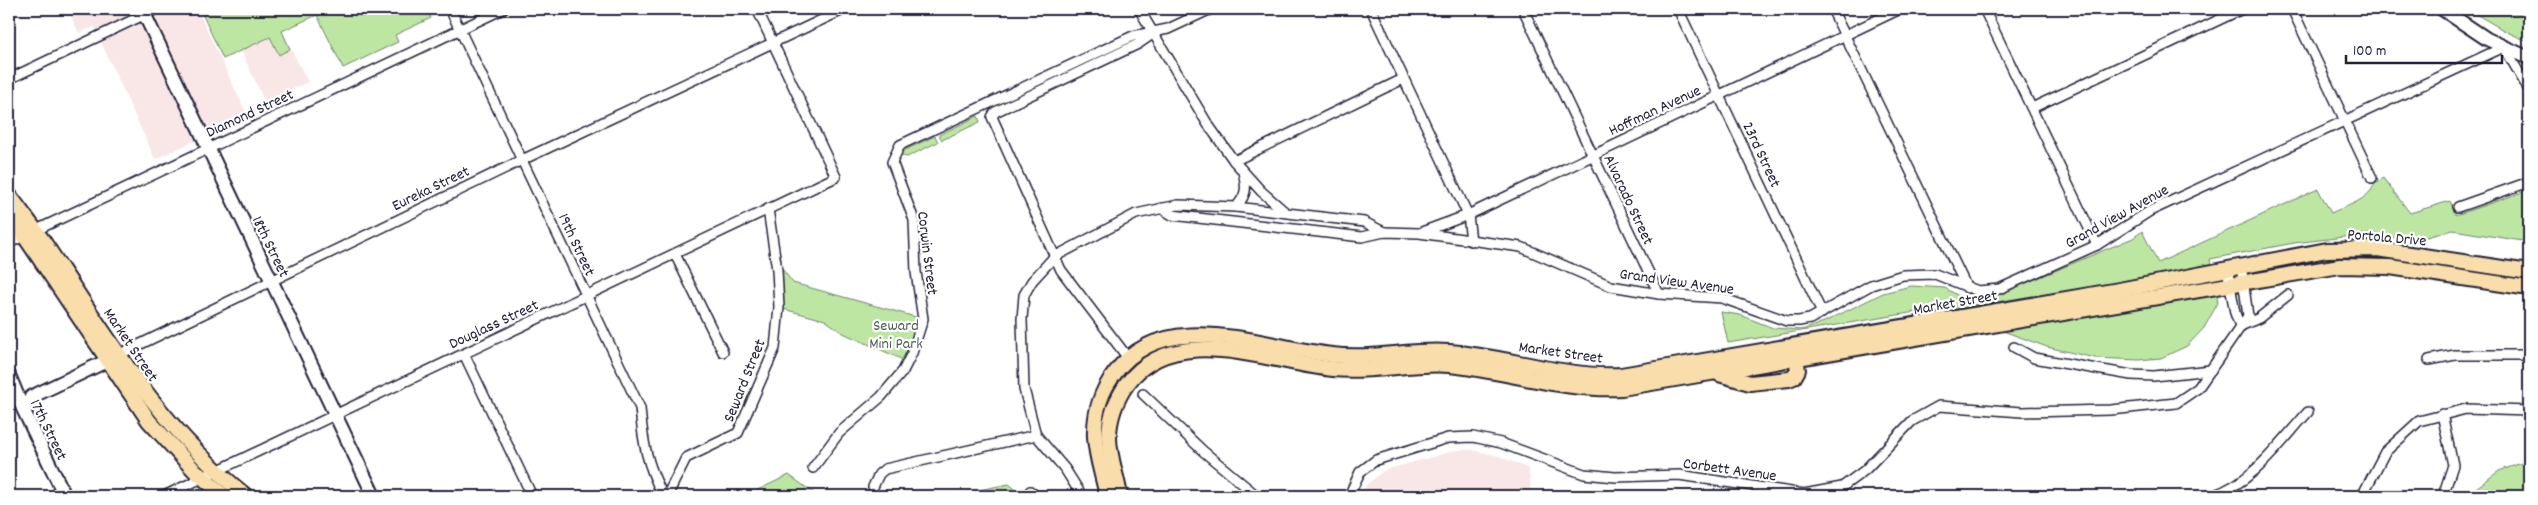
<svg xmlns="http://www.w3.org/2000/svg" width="2538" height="505" viewBox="0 0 2538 505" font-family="Dekko,sans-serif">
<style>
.built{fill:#f9e7e7}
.green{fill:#bde6a2;stroke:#70846e}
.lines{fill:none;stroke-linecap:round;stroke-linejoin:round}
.street-casing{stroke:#22223b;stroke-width:12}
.secondary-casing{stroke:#22223b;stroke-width:16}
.primary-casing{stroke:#22223b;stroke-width:18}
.street{stroke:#fff;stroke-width:9}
.secondary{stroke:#fff;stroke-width:12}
.primary{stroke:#f9deab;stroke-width:14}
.labels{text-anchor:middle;stroke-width:4.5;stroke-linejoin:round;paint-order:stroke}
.street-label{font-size:16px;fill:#22223b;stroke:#fff}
.park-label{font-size:16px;fill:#505d5a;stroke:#fff}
</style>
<rect width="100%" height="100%" fill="#fff"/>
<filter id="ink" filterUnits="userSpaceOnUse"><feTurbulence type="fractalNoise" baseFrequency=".02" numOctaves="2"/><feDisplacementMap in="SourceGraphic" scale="10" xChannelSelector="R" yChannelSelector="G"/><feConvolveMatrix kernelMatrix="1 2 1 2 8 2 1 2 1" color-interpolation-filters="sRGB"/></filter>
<g filter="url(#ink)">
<!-- built -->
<g class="built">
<polygon points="67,9 197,9 248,117 155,159 94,27 79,33"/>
<polygon points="282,31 308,82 265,102 241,51"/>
<polygon points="1457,450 1472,450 1499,456 1529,469 1531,496 1360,496 1367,484 1385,470"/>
</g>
<!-- green -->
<g class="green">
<polygon points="200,9 427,9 431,18 395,35 398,42 343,68 317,15 282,31 290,49 279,55 270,37 223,59"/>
<polygon points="2467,9 2529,9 2529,42 2505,31"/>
<polygon points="978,116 980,122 942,140 939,135"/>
<polygon points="935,136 938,142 907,157 900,155 905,150"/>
<path d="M2383 178 2410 213 2450 201 2456 215 2529 190V242L2453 230 2415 240 2370 234 2294 243 2210 259 2218 303 2204 328 2187 346 2161 358 2139 360 2095 358 2047 347 1940 308 1728 343 1721 312 1740 315 1773 328 1802 330 1824 322 1883 293 1911 286 1945 288 1974 305 2133 238 2142 231 2158 263 2318 189 2331 213C2348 205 2368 201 2375 183Z"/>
<polygon points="777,270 783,270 793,283 923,319 908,362 843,333 825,320 779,308"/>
<polygon points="2527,461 2529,461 2529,496 2465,496 2499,471"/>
<polygon points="789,475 818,496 745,496"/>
<polygon points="1009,484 1014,488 1014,496 948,496"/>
</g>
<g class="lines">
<!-- street casing -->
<g class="street-casing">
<g id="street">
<path d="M450 9 640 408C643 444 647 464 663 496"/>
<polyline points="1139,9 1207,123 1234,161 1261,191 1285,212"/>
<polyline points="1371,9 1468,215 1471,241"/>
<polyline points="1523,9 1659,294"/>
<polyline points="1678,9 1822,313"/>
<polyline points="1832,9 1967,288"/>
<polyline points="1984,9 2097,245"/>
<polyline points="2292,9 2372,178"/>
<polyline points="9,79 156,9"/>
<polyline points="2032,108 2242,9"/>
<polyline points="1234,161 1403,79"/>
<path d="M1236 207C1247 195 1247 187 1243 172"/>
<polyline points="2458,207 2529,182"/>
<polyline points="1161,208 1172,215 1362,237 1384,232 1419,233 1521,247 1611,286 1659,294 1722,298 1787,321 1799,321 1810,319 1871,285 1903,275 1935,274 1978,291 1999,289 2097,245 2150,211 2504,47 2529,90"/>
<polyline points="1422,232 1468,215 1900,9"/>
<polyline points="9,243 503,9"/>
<polyline points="675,254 723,352"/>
<polyline points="2227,268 2235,313 2240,326"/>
<polyline points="2243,325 2259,318 2288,295"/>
<polyline points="2014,347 2034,358 2131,375 2154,376 2211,370"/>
<polyline points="464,354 532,496"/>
<polyline points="118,355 522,160 845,9"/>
<polyline points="1128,358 1061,270 992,117 995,112 1138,44 1151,35"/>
<polyline points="2429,360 2455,355 2529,355"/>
<polyline points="1143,394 1203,451 1257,496"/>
<polyline points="2442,414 2453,465 2443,496"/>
<polyline points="813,468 839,433 881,397 903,371 912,353 923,319 916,272 914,220 892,162 900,145 1133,36 1168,29 1211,9"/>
<polyline points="873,487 879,474 885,469 1036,435"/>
<polyline points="1030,491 1036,496"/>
<polyline points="164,496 836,177 757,9"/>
<polyline points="667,496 686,458 738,433 775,348 779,307 777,270 768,209"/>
<polyline points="1082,496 1065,469 1036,435 1024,389 1022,319 1024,295 1032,281 1054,257 1136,214 1178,205 1236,207 1364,222 1384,232"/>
<polyline points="1349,496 1360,472 1376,460 1448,438 1473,437 1501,443 1584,474 1615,477 1679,475 1804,494 1842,487 1865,470 1912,421 1939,406 2022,412 2111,410 2176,403 2198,388 2248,316 2241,265"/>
<path d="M2212 496C2254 482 2279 444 2308 412"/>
<polyline points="2362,496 2385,452 2419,421 2466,409 2529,411"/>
</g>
</g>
<!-- secondary casing -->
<g class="secondary-casing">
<g id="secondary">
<polyline points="142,9 374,496"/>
<polyline points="2442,9 2487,39 2529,58"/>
<polyline points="9,375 23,409 65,496"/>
<polyline points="25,411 31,397 117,356"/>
</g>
</g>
<!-- primary casing -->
<g class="primary-casing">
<g id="primary">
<path d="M9 195C20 210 32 225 43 241 106 335 156 424 246 496"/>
<polyline points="9,213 149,421 195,471 224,496"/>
<polyline points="1719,374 1750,383 1789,379 1794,377 1798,370 1795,353"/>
<path d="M1107 496C1103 476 1096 457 1095 437 1094 414 1101 391 1115 373 1164 305 1264 348 1332 355 1371 360 1410 349 1449 352 1506 356 1562 378 1621 375L2119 290 2327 250 2377 249 2529 272"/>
<path d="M1120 496C1117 476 1109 457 1109 437 1109 419 1116 399 1127 384 1173 320 1270 363 1333 369 1372 373 1411 362 1450 365 1507 371 1563 391 1622 388L2340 266 2390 267 2529 288"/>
</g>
</g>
<!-- street -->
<use href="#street" class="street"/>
<!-- secondary -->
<use href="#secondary" class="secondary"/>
<!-- primary -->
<use href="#primary" class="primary"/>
</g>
</g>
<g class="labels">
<!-- street labels -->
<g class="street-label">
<text transform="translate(1654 109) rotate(-25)" y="6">Hoffman Avenue</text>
<text transform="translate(249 112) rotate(-25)" y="6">Diamond Street</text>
<text transform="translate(1763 154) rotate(65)" y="6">23rd Street</text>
<text transform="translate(430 187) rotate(-26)" y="6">Eureka Street</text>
<text transform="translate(1630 199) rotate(65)" y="6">Alvarado Street</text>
<text transform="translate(2116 215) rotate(-29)" y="6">Grand View Avenue</text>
<text transform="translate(2387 236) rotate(5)" y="6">Portola Drive</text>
<text transform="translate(578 244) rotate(65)" y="6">19th Street</text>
<text transform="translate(272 246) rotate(64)" y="6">18th Street</text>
<text transform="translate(929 253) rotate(83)" y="6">Corwin Street</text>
<text transform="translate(1677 280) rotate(8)" y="6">Grand View Avenue</text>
<text transform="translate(1955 301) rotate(-10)" y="6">Market Street</text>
<text transform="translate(493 323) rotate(-25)" y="6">Douglass Street</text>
<text transform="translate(132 344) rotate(56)" y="6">Market Street</text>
<text transform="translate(1561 351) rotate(8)" y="6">Market Street</text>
<text transform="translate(743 380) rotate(-68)" y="6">Seward Street</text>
<text transform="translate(50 429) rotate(64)" y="6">17th Street</text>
<text transform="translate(1730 468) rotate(8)" y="6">Corbett Avenue</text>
</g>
<!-- park labels -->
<g class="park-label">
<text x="896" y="330">Seward<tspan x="896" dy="18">Mini Park</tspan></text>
</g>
</g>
<!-- margin -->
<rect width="2538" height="505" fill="none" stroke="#fff" stroke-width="30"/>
<rect x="15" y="15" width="2508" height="475" fill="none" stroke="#22223b" stroke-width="2" filter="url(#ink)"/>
<!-- scale -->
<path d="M2346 55v8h156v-8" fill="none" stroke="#22223b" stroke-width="2.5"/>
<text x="2353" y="55" font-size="15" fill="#22223b" stroke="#ffffff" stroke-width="4" paint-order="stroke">100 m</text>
</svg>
